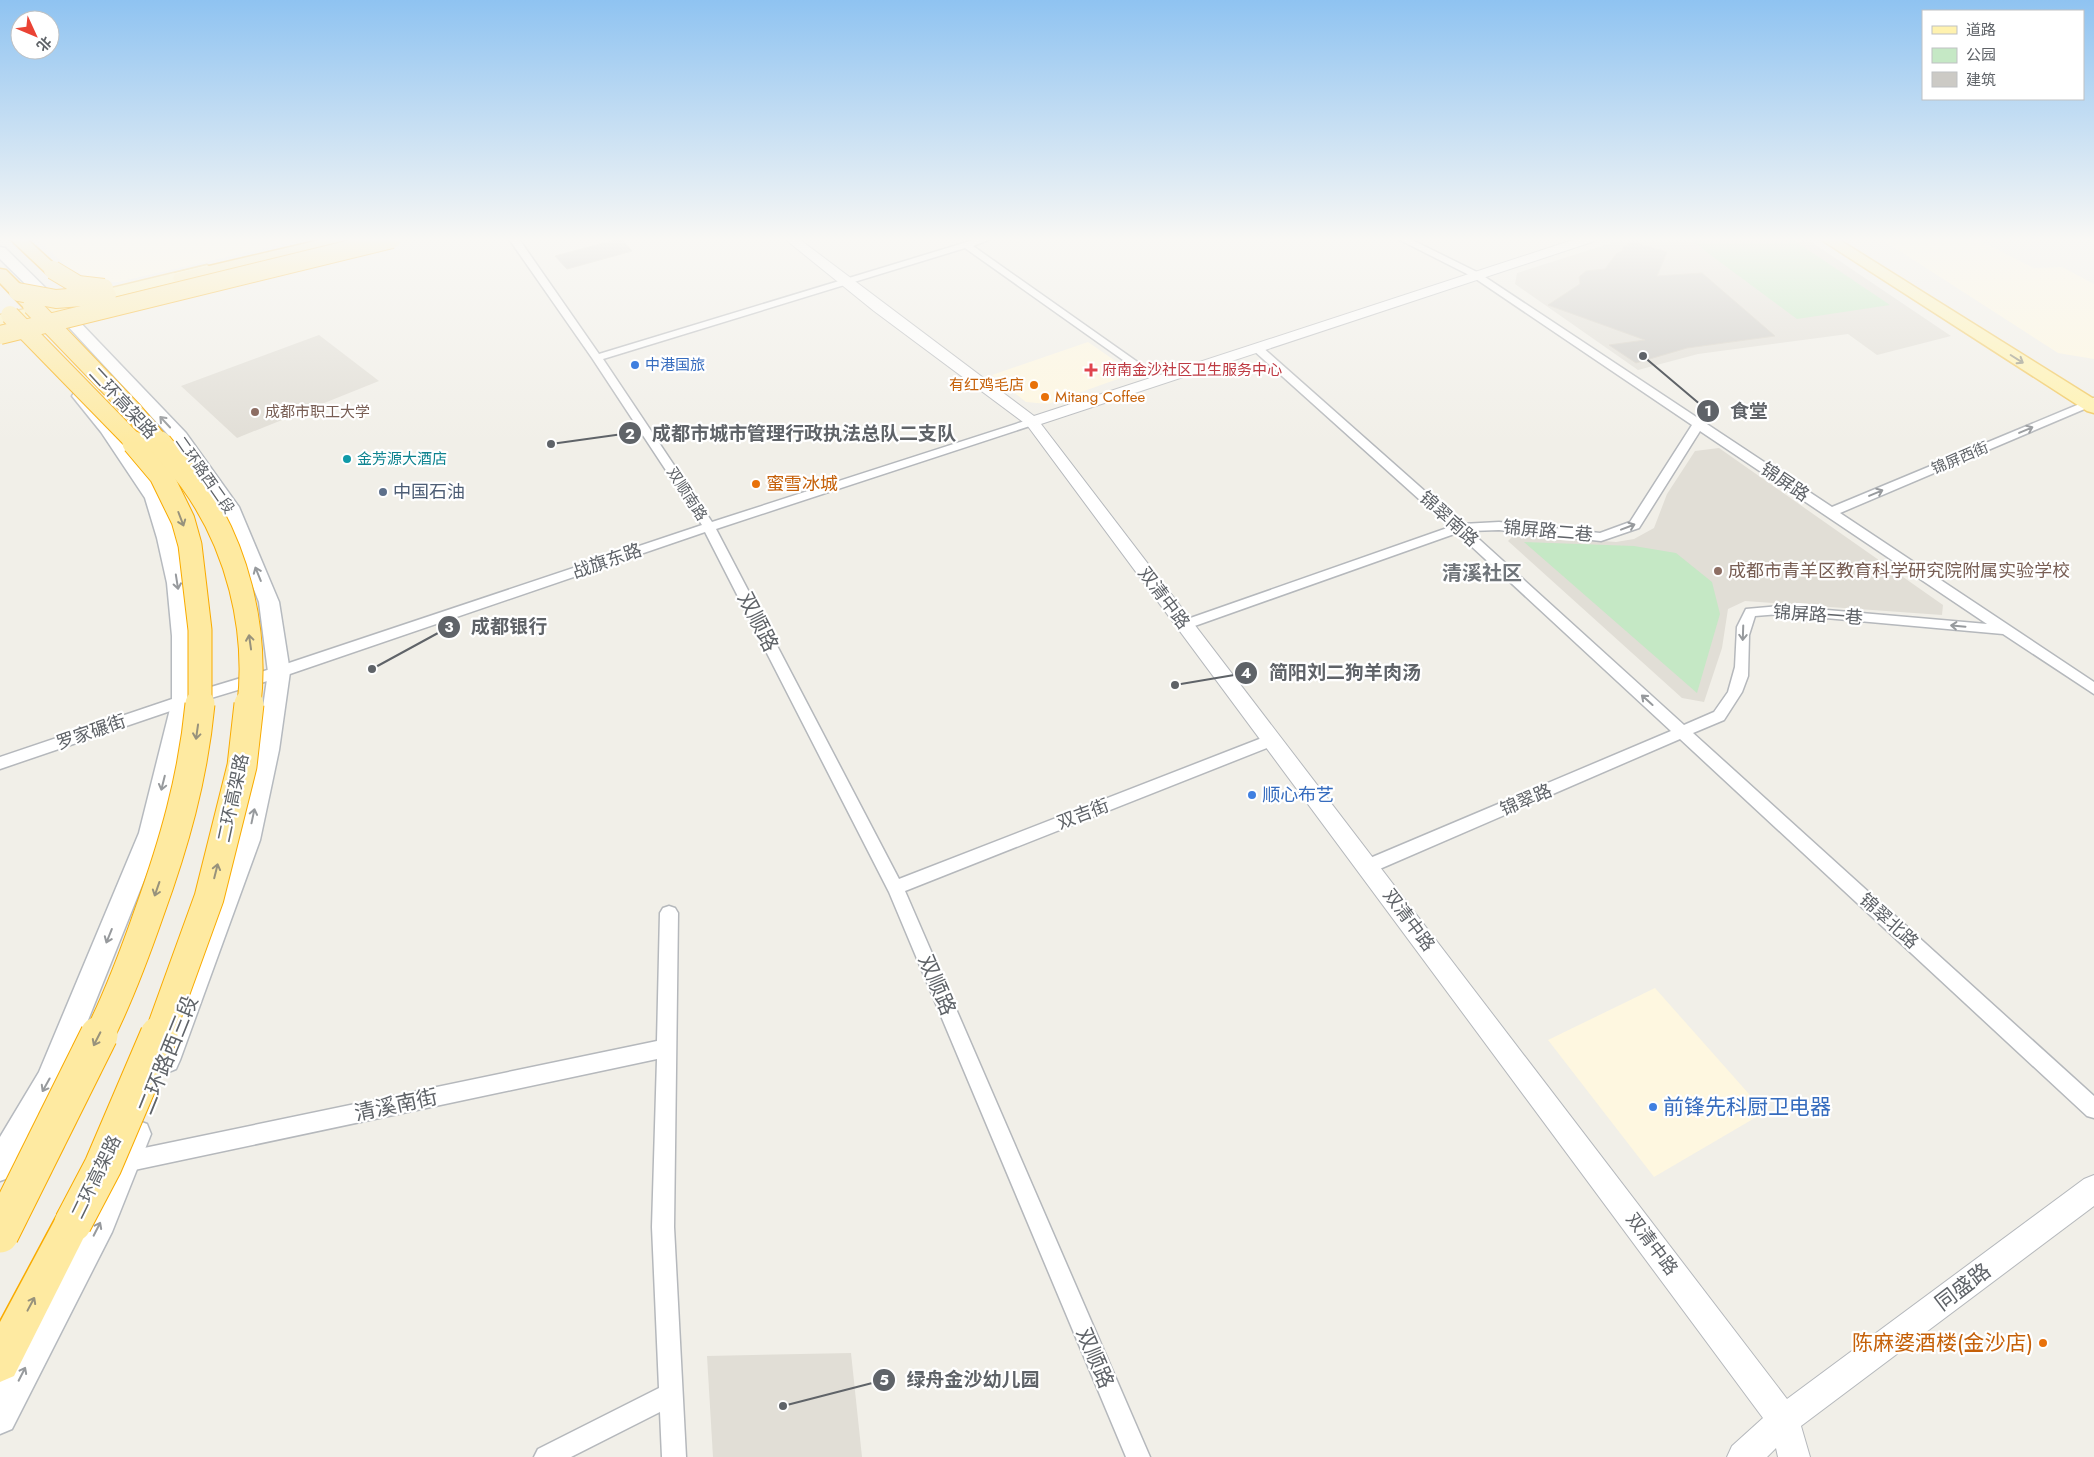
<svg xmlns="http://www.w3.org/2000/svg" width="2094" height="1457" viewBox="0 0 2094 1457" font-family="Jost,'Noto Sans SC',sans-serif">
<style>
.commercial{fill:#fef7e0}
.education{fill:#e1ded6}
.green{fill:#c5e8c5}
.building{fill:#cccac5;stroke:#d6d1c6}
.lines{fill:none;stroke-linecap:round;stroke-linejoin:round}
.minor-casing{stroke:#b5b8bc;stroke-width:3}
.tertiary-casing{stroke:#b5b8bc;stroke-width:2}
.secondary-casing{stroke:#b6babf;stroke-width:3}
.primary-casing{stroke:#f2c960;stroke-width:3}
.trunk-casing{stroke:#f9ab00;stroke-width:3}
.minor{fill:#fff;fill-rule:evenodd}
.tertiary{fill:#fff;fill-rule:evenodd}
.secondary{fill:#fff;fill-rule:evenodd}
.primary{fill:#fff2af;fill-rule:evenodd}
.trunk{fill:#feeaa1;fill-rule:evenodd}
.trunk-bridge-far3-casing{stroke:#f9ab00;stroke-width:20;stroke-linecap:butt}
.trunk-bridge-far2-casing{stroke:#f9ab00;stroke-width:25;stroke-linecap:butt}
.trunk-bridge-far1-casing{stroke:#f9ab00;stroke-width:31;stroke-linecap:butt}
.trunk-bridge-casing{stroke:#f9ab00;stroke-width:39;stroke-linecap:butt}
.trunk-bridge-far3{stroke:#feeaa1;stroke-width:18}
.trunk-bridge-far2{stroke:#feeaa1;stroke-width:23}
.trunk-bridge-far1{stroke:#feeaa1;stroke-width:29}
.trunk-bridge{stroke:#feeaa1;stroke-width:37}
.oneway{stroke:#979581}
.oneway2{stroke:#979a9d}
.oneway3{stroke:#97927c}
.shop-dot{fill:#3f7fe0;stroke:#fff;stroke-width:2}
.health-dot{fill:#e0444e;stroke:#fff;stroke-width:2}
.food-dot{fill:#e8710a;stroke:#fff;stroke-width:2}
.education-dot{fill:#8d6e63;stroke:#fff;stroke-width:2}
.culture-dot{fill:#0f9aa8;stroke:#fff;stroke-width:2}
.service-dot{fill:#5c6f8a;stroke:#fff;stroke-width:2}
.labels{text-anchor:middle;stroke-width:4.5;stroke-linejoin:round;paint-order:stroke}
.far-shop-label{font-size:15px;fill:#366cbe;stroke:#fff;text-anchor:start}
.far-health-label{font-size:15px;fill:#be3a42;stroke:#fff;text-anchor:start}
.far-food-label{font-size:15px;fill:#c56008;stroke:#fff;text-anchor:end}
.far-education-label{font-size:15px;fill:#785e54;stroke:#fff;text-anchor:start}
.far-street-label{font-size:15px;fill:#5f6368;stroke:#fff}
.far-culture-label{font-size:15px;fill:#0d838f;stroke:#fff;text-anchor:start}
.street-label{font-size:18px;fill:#5f6368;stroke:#fff}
.food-label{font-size:18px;fill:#c56008;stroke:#fff;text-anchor:start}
.service-label{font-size:18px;fill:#4e5e75;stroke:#fff;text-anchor:start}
.education-label{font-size:18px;fill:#785e54;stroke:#fff;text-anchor:start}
.shop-label{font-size:18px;fill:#366cbe;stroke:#fff;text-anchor:start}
.quarter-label{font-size:20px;font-weight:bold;fill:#70757a;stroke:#fff}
.near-street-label{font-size:21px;fill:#5f6368;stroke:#fff}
.near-shop-label{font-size:21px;fill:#366cbe;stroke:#fff;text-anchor:start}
.near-food-label{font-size:21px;fill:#c56008;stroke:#fff;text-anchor:end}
.leader{fill:none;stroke:#5f6368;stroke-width:2}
.callout-dot{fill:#5f6368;stroke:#fff;stroke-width:2}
.mark-label{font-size:15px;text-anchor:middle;font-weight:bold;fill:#fff}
.callout-label{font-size:19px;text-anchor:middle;font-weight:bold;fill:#5f6368;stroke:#fff;stroke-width:4.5;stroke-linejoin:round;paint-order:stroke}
</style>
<rect width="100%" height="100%" fill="#f1efe8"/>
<!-- commercial -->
<g class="commercial">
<polygon points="37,239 305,239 118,282 94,281 69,268"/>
<polygon points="1881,239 1976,239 2034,268 2062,267 2094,284 2094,359 2058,353"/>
<polygon points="1088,342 1127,369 1126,376 1048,404 1026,402 992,375"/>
<polygon points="1655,988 1765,1112 1654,1177 1548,1040"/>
</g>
<!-- education -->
<g class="education">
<polygon points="1624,239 1807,239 1951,336 1877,355 1848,334 1698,354 1638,370 1515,284 1517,273"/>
<polygon points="319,335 379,381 237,438 181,386"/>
<polygon points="1719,448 1943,605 1942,615 1745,601 1728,609 1722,648 1704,702 1682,698 1508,541 1515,534 1616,542 1634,539 1654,528 1667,494 1695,451"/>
<polygon points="851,1353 862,1457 713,1457 707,1356"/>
</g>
<!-- green -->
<g class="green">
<polygon points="1689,239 1792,239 1890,305 1797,319"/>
<polygon points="1524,542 1634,546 1676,553 1712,582 1720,614 1697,693"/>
</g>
<!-- building -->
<g class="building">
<polygon points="619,239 622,239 632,251 567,269 555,256"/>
<polygon points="1633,242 1667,252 1657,276 1702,273 1775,336 1687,348 1636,363 1609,345 1645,340 1548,305 1580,284 1579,277 1586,271 1605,269 1616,254 1622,251 1624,246"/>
</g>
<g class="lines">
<!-- minor casing -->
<g class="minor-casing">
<g id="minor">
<polygon points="509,239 519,239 599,354 977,239 991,239 973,246 1163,380 1162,382 1154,382 965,248 603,359 712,522 1028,420 1032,419 1038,422 1036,424 716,529 899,879 1267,736 1277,736 1280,740 1277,744 905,891 1150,1457 1126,1457 889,892 705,532 284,676 188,705 0,769 0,757 178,697 274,668 702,525 592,358"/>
<path d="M1398 239H1410L1479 273 1832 507 2094 398V405L1840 513 2094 682V694L2003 634 1781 614 1755 616 1749 635 1748 676 1742 692 1724 720 1693 733 2094 1096V1118L2087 1116 1680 739 1375 871 1369 873 1363 871 1361 866 1363 861 1671 731 1457 533 1189 628H1179L1177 625 1179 622 1450 527 1253 350V346H1261L1462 524 1499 522 1600 533 1630 522 1692 425 1473 277ZM1700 431 1987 624 1781 606 1746 609 1737 627 1735 667 1728 692 1714 712 1684 725 1470 531 1499 530 1601 541 1639 528Z"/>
<polygon points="669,906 675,908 678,913 674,1227 686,1457 662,1457 660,1412 571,1457 534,1457 538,1449 659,1388 652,1227 657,1059 125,1172 118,1169 115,1162 118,1155 125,1152 657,1041 660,913 663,908"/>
</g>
</g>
<!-- tertiary casing -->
<g class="tertiary-casing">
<polygon id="tertiary" points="785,239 799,239 1034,416 1576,239 1594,239 1592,242 1041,424 1787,1399 2084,1179 2094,1175 2094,1206 1801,1426 1810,1457 1778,1457 1776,1448 1767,1457 1727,1457 1732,1446 1763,1418 1027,425 874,311"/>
</g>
<!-- secondary casing -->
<g class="secondary-casing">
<g id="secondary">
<polygon points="0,247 5,248 74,316 186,433 239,507 279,602 290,672 279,750 260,840 180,1060 176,1069 166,1073 156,1069 152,1060 236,840 257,750 268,672 259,602 221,507 174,441 64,322 0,259"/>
<polygon points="80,391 86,393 114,425 163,498 177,538 187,583 192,636 194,701 163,833 60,1090 11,1177 0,1181 0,1137 39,1072 139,833 172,701 172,636 167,583 157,538 145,498 101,432 72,396 74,393"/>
<polygon points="136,1120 147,1124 151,1134 112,1232 12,1429 0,1434 0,1381 90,1210 125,1124"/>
</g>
</g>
<!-- primary casing -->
<g class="primary-casing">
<g id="primary">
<polygon points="1820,239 1838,239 2094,399 2094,413 2087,411"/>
<polygon points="207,265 215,270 213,273 0,325 0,315"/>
</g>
</g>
<!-- trunk casing -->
<g class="trunk-casing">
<g id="trunk">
<polygon points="10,239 27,239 61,270 59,274 47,274"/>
<polygon points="324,239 352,239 350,242 181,283 175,282 173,278 175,274"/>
<polygon points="0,269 6,270 38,302 41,306 38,310 26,310 0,283"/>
<polygon points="73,1205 86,1210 91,1223 14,1376 0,1382 0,1322 60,1210"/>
</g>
</g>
<!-- minor -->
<use href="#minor" class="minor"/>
<!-- tertiary -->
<use href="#tertiary" class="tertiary"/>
<!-- secondary -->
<use href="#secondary" class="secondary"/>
<!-- primary -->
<use href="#primary" class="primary"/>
<!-- trunk -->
<use href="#trunk" class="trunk"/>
<!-- trunk-bridge-far3 casing -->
<g class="trunk-bridge-far3-casing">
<g id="trunk-bridge-far3">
<polyline points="53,270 78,285 104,288"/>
<polyline points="18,292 56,299 107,295"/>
<polyline points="32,306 133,411 161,444"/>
<polyline points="10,315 136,444"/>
<polyline points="0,335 392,239"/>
</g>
</g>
<!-- trunk-bridge-far2 casing -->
<g class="trunk-bridge-far2-casing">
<g id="trunk-bridge-far2">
<polyline points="134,443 161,475 183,520 190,545 200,630 200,705"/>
<path d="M160 443C170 456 182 468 191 481 237 544 258 628 249 705"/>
</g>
</g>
<!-- trunk-bridge-far1 casing -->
<g class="trunk-bridge-far1-casing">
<g id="trunk-bridge-far1">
<path d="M99 1036C119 996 134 956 149 913 174 844 193 778 200 704"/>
<polyline points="159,1036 209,898 242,766 249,704"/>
</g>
</g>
<!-- trunk-bridge casing -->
<g class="trunk-bridge-casing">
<g id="trunk-bridge">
<polyline points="73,1223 103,1166 159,1035"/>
<polyline points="0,1234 99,1035"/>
</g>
</g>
<!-- trunk-bridge-far3 -->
<use href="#trunk-bridge-far3" class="trunk-bridge-far3"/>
<!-- trunk-bridge-far2 -->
<use href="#trunk-bridge-far2" class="trunk-bridge-far2"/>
<!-- trunk-bridge-far1 -->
<use href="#trunk-bridge-far1" class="trunk-bridge-far1"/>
<!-- trunk-bridge -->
<use href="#trunk-bridge" class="trunk-bridge"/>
</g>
<!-- one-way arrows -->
<defs><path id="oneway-shaft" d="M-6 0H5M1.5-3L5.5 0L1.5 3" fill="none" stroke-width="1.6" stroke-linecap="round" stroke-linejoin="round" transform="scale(1.25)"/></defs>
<use class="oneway" href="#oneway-shaft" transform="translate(2017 359) rotate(32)"/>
<g class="oneway2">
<use href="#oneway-shaft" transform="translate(165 422) rotate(-133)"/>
<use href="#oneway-shaft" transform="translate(2026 430) rotate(-23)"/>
<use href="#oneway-shaft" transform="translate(1876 493) rotate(-23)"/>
<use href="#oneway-shaft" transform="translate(1628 527) rotate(-21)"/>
<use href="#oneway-shaft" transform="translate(258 574) rotate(-112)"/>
<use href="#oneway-shaft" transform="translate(177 582) rotate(81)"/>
<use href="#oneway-shaft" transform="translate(1958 626) rotate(-175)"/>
<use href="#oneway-shaft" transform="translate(1743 633) rotate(92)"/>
<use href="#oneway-shaft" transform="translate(1647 700) rotate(-138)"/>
<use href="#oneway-shaft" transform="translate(163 783) rotate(104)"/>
<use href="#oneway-shaft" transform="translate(253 816) rotate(-78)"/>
<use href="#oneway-shaft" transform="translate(109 936) rotate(112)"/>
<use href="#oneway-shaft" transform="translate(46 1085) rotate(119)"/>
<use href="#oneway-shaft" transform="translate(97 1229) rotate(-63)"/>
<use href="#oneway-shaft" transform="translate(22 1374) rotate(-63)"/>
</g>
<g class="oneway3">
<use href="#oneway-shaft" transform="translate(181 519) rotate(69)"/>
<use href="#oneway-shaft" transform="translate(250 642) rotate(-98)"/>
<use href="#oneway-shaft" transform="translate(197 732) rotate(98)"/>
<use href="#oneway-shaft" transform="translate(216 871) rotate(-76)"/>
<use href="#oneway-shaft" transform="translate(157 889) rotate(109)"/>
<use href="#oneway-shaft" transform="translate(97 1039) rotate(117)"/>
<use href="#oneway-shaft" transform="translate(31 1304) rotate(-62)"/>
</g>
<!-- sky -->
<linearGradient id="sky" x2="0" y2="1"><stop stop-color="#8fc3f1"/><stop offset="0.54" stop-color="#f9f8f5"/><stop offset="1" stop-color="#f9f8f5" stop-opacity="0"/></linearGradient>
<rect width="2094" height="443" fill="url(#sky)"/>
<!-- markers -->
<g class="shop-dot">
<circle cx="635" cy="365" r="5"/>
<circle cx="1252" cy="795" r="5"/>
<circle cx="1653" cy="1107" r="5"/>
</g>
<path class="health-dot" d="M1088.5 362.5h5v5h5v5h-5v5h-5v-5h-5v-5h5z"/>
<g class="food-dot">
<circle cx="1034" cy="385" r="5"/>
<circle cx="1045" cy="397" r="5"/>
<circle cx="756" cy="484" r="5"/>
<circle cx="2043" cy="1343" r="5"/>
</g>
<g class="education-dot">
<circle cx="255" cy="412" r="5"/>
<circle cx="1718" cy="571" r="5"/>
</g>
<circle class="culture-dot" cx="347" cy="459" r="5"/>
<circle class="service-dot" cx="383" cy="492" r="5"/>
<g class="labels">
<!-- far-shop labels -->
<g class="far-shop-label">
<text x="645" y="370">中港国旅</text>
</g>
<!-- far-health labels -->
<g class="far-health-label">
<text x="1102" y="375">府南金沙社区卫生服务中心</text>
</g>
<!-- far-food labels -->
<g class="far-food-label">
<text x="1024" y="390">有红鸡毛店</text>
<text x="1055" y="402" text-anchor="start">Mitang Coffee</text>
</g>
<!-- far-education labels -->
<g class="far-education-label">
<text x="265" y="417">成都市职工大学</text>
</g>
<!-- far-street labels -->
<g class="far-street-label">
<text transform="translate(1960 458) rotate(-23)" y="5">锦屏西街</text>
<text transform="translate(205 475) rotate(55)" y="5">二环路西二段</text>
<text transform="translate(687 494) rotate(57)" y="5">双顺南路</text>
</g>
<!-- far-culture labels -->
<g class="far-culture-label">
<text x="357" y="464">金芳源大酒店</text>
</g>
<!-- street labels -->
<g class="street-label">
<text transform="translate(123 403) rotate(47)" y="6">二环高架路</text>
<text transform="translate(1785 482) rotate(34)" y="6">锦屏路</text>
<text transform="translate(1449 519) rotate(42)" y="6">锦翠南路</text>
<text transform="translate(1548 531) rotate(5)" y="6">锦屏路二巷</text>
<text transform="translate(607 561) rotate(-19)" y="6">战旗东路</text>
<text transform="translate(1164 598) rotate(53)" y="6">双清中路</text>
<text transform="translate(1818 615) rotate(4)" y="6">锦屏路一巷</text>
<text transform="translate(91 732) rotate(-19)" y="6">罗家碾街</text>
<text transform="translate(233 798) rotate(-78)" y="6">二环高架路</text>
<text transform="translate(1526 800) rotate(-23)" y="6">锦翠路</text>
<text transform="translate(1083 814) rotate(-21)" y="6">双吉街</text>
<text transform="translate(1409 920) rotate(53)" y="6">双清中路</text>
<text transform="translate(1889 921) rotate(42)" y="6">锦翠北路</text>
<text transform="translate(96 1177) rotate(-64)" y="6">二环高架路</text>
<text transform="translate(1652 1244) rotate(53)" y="6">双清中路</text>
</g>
<!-- food labels -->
<g class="food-label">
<text x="766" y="490">蜜雪冰城</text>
</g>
<!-- service labels -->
<g class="service-label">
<text x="393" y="498">中国石油</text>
</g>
<!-- education labels -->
<g class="education-label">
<text x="1728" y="577">成都市青羊区教育科学研究院附属实验学校</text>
</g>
<!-- shop labels -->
<g class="shop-label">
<text x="1262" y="801">顺心布艺</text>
</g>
<!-- quarter labels -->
<g class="quarter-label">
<text x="1482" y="580">清溪社区</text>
</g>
<!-- near-street labels -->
<g class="near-street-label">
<text transform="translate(758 622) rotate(63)" y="7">双顺路</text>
<text transform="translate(937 985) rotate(67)" y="7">双顺路</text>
<text transform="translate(168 1055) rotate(-68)" y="7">二环路西三段</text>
<text transform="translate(396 1105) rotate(-12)" y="7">清溪南街</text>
<text transform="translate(1963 1287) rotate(-37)" y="7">同盛路</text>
<text transform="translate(1095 1358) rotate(67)" y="7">双顺路</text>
</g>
<!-- near-shop labels -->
<g class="near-shop-label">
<text x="1663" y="1114">前锋先科厨卫电器</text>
</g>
<!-- near-food labels -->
<g class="near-food-label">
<text x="2033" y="1350">陈麻婆酒楼(金沙店)</text>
</g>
</g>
<!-- callouts -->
<path class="leader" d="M1643 356L1708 411M551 444L630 433M372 669L449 627M1175 685L1246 673M783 1406L884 1380"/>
<g class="callout-dot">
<circle cx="1643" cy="356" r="5"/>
<circle cx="551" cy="444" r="5"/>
<circle cx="372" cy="669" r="5"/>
<circle cx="1175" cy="685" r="5"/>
<circle cx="783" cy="1406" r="5"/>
<circle cx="1708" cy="411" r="12"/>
<circle cx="630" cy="433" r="12"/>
<circle cx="449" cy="627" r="12"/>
<circle cx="1246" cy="673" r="12"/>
<circle cx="884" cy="1380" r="12"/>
</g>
<g class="mark-label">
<text x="1708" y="416">1</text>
<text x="630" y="439">2</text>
<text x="449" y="632">3</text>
<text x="1246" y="678">4</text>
<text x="884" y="1385">5</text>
</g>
<g class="callout-label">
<text x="1749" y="418">食堂</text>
<text x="804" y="440">成都市城市管理行政执法总队二支队</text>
<text x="509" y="633">成都银行</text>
<text x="1345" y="679">简阳刘二狗羊肉汤</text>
<text x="973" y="1386">绿舟金沙幼儿园</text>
</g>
<!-- legend -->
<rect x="1922" y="10" width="162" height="90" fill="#ffffff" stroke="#bfc1c3"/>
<rect x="1932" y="26" width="25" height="8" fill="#fff2af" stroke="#bfc1c3"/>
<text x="1966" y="35" font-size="15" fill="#5f6368">道路</text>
<rect x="1932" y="48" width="25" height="15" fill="#c5e8c5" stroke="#bfc1c3"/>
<text x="1966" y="60" font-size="15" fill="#5f6368">公园</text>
<rect x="1932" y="72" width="25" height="15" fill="#cccac5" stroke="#bfc1c3"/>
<text x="1966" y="85" font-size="15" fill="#5f6368">建筑</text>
<!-- north arrow -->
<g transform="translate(35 35) rotate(134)"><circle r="24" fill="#ffffff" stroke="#bfc1c3"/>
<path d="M0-4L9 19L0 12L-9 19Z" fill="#ea4335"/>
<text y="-8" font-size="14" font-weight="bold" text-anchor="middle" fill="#5f6368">北</text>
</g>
</svg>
